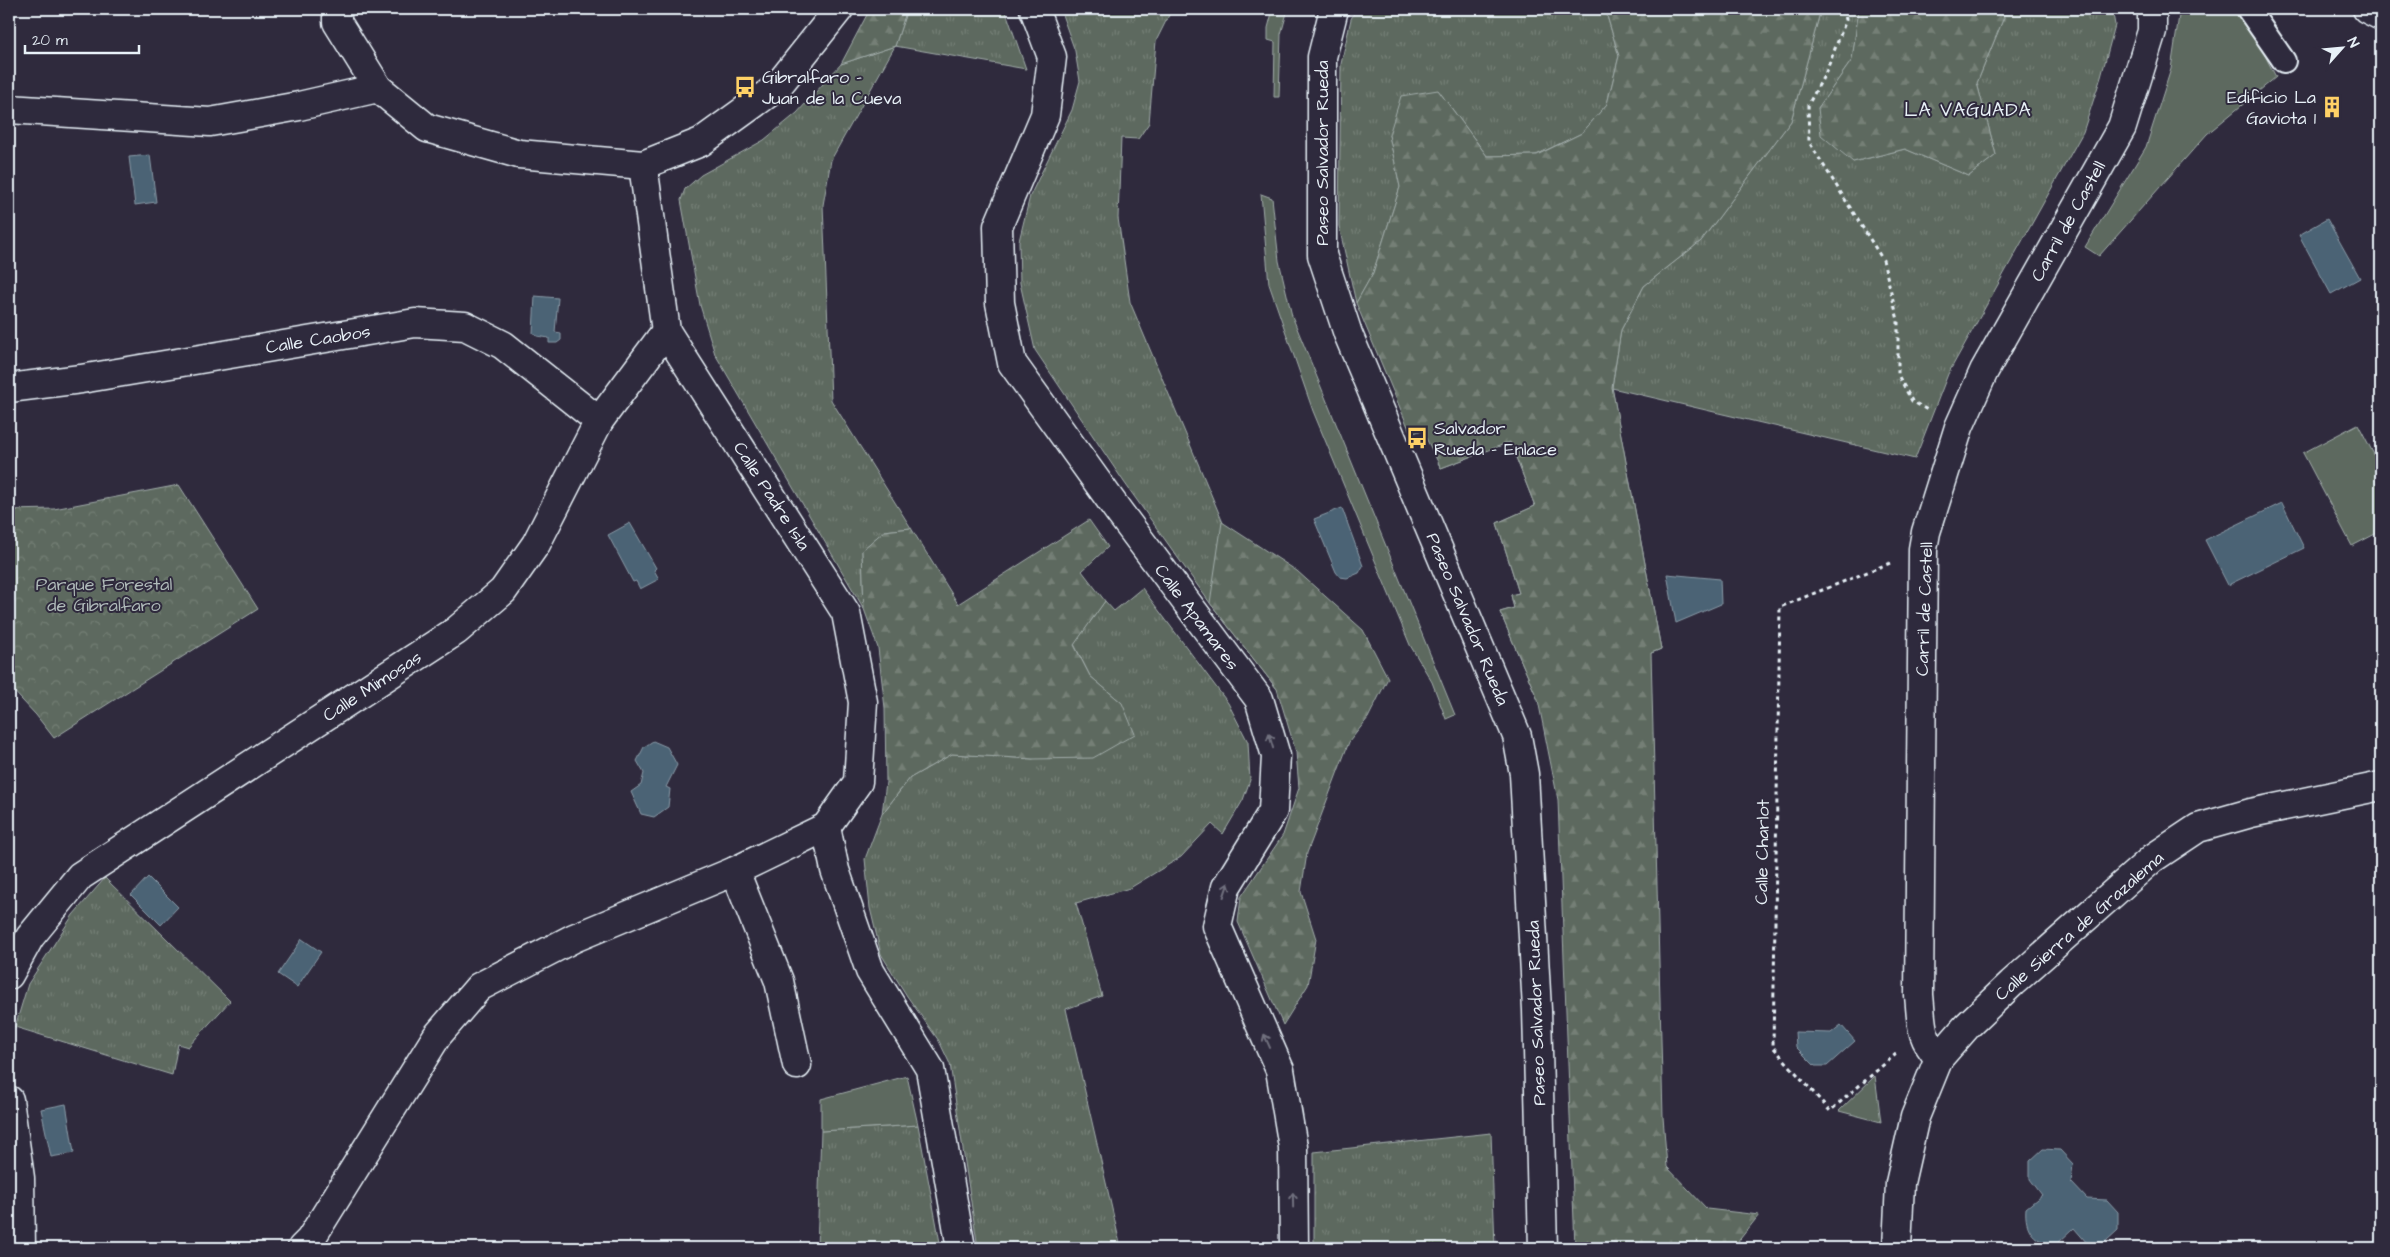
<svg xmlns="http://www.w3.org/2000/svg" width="2390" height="1257" viewBox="0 0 2390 1257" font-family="'Architects Daughter',sans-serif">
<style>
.grass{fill:url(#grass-tufts);stroke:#a2adab}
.forest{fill:url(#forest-firs);stroke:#a2adab}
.park{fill:url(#park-crowns);stroke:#a2adab}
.garden{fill:#5d695e;stroke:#a2adab}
.water{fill:#4b6374;stroke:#8a9ca9}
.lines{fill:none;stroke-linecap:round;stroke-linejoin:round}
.lane-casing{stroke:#e8f1f8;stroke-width:26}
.street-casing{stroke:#e8f1f8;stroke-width:31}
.secondary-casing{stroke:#e8f1f8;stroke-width:31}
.path{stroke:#e8f1f8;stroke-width:3;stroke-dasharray:4 4;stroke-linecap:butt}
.lane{stroke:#2f2a3d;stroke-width:22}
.street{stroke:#2f2a3d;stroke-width:28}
.secondary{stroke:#2f2a3d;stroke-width:28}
.oneway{stroke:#70707e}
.labels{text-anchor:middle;stroke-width:4;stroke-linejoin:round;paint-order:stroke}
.poi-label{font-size:18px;fill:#e8f1f8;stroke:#2f2a3d;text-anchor:start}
.street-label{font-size:18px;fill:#e8f1f8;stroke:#2f2a3d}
.park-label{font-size:18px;fill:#b0bbba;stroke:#2f2a3d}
.neighbourhood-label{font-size:19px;letter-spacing:1px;fill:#e8f1f8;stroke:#2f2a3d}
</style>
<defs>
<pattern id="grass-tufts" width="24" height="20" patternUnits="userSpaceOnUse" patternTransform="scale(1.25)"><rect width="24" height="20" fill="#5d695e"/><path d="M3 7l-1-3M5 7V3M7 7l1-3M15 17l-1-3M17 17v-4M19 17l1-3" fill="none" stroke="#747f76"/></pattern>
<pattern id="forest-firs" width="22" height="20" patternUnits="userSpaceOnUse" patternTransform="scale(1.25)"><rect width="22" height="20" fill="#5d695e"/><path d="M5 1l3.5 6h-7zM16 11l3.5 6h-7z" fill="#747f76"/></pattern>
<pattern id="park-crowns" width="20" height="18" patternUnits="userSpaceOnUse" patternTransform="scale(1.25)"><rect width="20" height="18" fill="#5d695e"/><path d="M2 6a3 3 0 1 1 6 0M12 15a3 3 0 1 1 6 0" fill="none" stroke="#747f76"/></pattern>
</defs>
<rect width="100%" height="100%" fill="#2f2a3d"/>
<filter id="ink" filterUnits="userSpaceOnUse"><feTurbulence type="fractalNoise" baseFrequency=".02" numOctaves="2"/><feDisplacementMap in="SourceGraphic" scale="10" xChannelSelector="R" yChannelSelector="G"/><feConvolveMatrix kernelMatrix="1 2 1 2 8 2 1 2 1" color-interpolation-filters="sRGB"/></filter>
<g filter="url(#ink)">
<!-- grass -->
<g class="grass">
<polygon points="907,9 1005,9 1026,69 895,46 831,160 823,205 831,400 911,528 884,531 862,550 864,609 715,354 700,305 681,200 685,189 701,175 764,140 797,113 841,64 895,46"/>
<polygon points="1060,9 1172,9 1156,41 1149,123 1138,139 1121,138 1118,218 1130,302 1293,689 1277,689 1210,603 1124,482 1035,350 1020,283 1019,241 1030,196 1072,110 1080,81 1075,51"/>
<polygon points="1356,9 1605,9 1619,56 1607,104 1582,133 1536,155 1487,156 1438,90 1389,135 1400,187 1373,273 1356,303 1339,226 1341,64 1351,19"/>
<polygon points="1821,9 1859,9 1852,60 1818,108 1853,162 1905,149 1969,176 1996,155 1977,83 2004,17 1999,9 2112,9 2115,25 2101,77 2083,132 1948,374 1915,459 1612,388 1661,649 1538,700 1500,612 1514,608 1511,595 1519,593 1497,523 1535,506 1510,442 1441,468 1438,463 1612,387 1621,330 1644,286 1701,241 1791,121"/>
<polygon points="1142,588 1228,703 1248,742 1250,780 1243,800 1223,834 1212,824 1181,857 1130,888 1076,903 1102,996 1066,1009 1121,1248 978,1248 950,1064 939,1041 907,996 881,954 870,908 865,859 882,814 910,778 952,754 1033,759 1122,703 1090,676 1074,644 1105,601 1114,611"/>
<polygon points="105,878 230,1001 188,1047 178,1044 172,1075 15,1027 28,984 73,915"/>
<polygon points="918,1125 941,1248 817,1248 821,1131"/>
<polygon points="1491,1133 1495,1248 1314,1248 1314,1152"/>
</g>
<!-- forest -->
<g class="forest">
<polygon points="870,9 907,9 895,46 841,64"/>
<polygon points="1605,9 1821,9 1791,121 1701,241 1644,286 1621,330 1612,387 1661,649 1651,653 1663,1117 1667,1167 1707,1209 1759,1215 1733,1248 1575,1248 1558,800 1538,700 1500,612 1514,608 1511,595 1519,593 1497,523 1535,506 1510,442 1441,468 1422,430 1411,434 1356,303 1373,273 1400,187 1389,135 1401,96 1438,90 1487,156 1537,155 1582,133 1607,104 1619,56"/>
<polygon points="1859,9 1999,9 2004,17 1977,83 1996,155 1969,176 1905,149 1853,162 1821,135 1818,108 1852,60"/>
<polygon points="1089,520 1108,547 1082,571 1105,601 1074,645 1090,676 1122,703 1135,734 1093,758 1033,759 952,754 910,778 882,814 886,782 885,708 878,648 864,609 862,550 884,531 911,528 958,604"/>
<polygon points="1222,522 1297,571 1363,630 1388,678 1368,718 1349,742 1307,853 1301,892 1316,939 1308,985 1283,1025 1238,922 1241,897 1283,835 1299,788 1296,752 1277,689 1210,603"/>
</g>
<!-- park -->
<polygon class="park" points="179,485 258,609 54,738 36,715 9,686 9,510 54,509"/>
<!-- garden -->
<g class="garden">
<polygon points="1273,9 1288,9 1281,34 1279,97 1274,97 1275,42 1268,40 1268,28"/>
<polygon points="2180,9 2232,9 2256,38 2276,77 2207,134 2099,256 2085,247 2146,147 2171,69"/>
<polygon points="1261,194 1272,198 1279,261 1292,316 1455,715 1446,719 1432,682 1410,645 1313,411 1269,284"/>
<polygon points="2358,424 2381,468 2381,531 2352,546 2303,453"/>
<polygon points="907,1076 918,1125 821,1131 821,1099"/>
<polygon points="1875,1076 1881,1122 1839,1111"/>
</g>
<!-- water -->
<g class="water">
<polygon points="150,155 156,202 135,205 129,157"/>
<polygon points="2327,219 2360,278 2331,294 2299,235"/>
<polygon points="535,296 558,298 555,332 561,333 561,340 557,343 549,343 549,338 537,336 533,333"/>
<polygon points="2282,503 2304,548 2228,585 2205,540"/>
<polygon points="1342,508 1363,566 1359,573 1347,578 1340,577 1336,572 1314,519"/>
<polygon points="630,523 656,568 654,570 659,579 640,589 636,581 633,582 608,535"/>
<polygon points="1667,574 1720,579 1721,604 1676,623"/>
<polygon points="653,741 667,747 677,765 666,787 670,789 668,807 654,817 641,814 631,792 641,785 644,773 637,761 644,747"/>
<polygon points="148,877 178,907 161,925 131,895"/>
<polygon points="302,939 321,952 297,987 278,974"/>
<polygon points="1841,1025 1855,1041 1827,1066 1815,1066 1796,1047 1795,1032 1831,1033"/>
<polygon points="66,1104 74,1153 51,1157 41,1109"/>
<path d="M2043 1149 2060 1150 2073 1164 2071 1182 2087 1199 2107 1200 2118 1212V1230L2105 1242 2087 1243 2074 1228 2057 1244C2035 1244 2024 1230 2026 1208L2042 1195 2030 1179V1161Z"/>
</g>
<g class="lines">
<!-- lane casing -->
<g class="lane-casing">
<polyline id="lane" points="2248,9 2284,61"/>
</g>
<!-- street casing -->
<g class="street-casing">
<g id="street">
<polyline points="337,9 337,22 378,88 427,128 519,154 643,165 701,142 777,87 839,9"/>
<polyline points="1034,9 1052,57 1045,115 998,226 1000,303 1012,363 1119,512 1259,699 1276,756 1273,811 1226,887 1217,926 1280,1070 1293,1147 1294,1248"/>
<polyline points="9,109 210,122 299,106 378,88"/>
<polyline points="9,388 81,379 415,323 465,326 503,345 599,421"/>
<polyline points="826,827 835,870 870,971 930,1069 961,1248"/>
<polyline points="735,871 779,981 797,1065"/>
<polyline points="9,975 30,937 80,876 456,631 503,591 536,544 599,421 666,331"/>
<polyline points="9,1100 20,1178 21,1248"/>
<polyline points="302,1248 310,1240 437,1036 479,987 574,938 735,871 826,827 858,782 863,702 846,613 666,331 643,165"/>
</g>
</g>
<!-- secondary casing -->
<g class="secondary-casing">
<g id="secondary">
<polyline points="1334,9 1322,57 1322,255 1348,334 1517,736 1524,774 1537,1010 1543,1248"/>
<polyline points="2367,9 2381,16"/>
<path d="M1939 1058C1919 1036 1922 1023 1919 995L1923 549 1926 532 1959 427 1984 371 2122 127 2152 31V9"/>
<polyline points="1897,1248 1900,1183 1915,1117 1939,1058 1967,1026 2012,983 2153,858 2198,828 2251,813 2381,786"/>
</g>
</g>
<!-- path -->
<g class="path">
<polyline points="1844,9 1846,20 1826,72 1808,105 1809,142 1883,260 1898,320 1898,375 1912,401 1929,411"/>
<polyline points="1890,563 1780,607 1773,1047 1830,1111 1896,1054"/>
</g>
<!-- lane -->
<use href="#lane" class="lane"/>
<!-- street -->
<use href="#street" class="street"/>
<!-- secondary -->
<use href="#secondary" class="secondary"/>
</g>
<!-- one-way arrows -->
<defs><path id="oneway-shaft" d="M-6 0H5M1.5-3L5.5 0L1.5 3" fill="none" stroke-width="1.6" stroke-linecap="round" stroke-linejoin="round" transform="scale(1.25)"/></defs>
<g class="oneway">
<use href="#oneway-shaft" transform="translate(1271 741) rotate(-106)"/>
<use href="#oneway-shaft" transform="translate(1226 890) rotate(-71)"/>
<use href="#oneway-shaft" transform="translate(1267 1041) rotate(-114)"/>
<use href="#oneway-shaft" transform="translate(1293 1200) rotate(-91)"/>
</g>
</g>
<!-- icons -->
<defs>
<g id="bus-bare" transform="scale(1.725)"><path d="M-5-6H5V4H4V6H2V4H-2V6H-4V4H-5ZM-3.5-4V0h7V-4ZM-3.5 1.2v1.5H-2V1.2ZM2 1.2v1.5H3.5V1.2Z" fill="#ffd166" stroke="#2f2a3d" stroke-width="2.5" paint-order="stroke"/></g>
<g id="building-bare" transform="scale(1.725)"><path d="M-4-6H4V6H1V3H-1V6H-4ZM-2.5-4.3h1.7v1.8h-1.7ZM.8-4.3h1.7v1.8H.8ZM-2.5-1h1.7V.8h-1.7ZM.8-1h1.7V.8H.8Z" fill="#ffd166" stroke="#2f2a3d" stroke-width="2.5" paint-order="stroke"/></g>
</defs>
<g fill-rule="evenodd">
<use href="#bus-bare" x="745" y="87"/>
<use href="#building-bare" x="2332" y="107"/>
<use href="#bus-bare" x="1417" y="438"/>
</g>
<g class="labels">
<!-- poi labels -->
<g class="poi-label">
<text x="762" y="83">Gibralfaro -<tspan x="762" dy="21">Juan de la Cueva</tspan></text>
<text x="2316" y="103" text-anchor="end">Edificio La<tspan x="2316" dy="21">Gaviota 1</tspan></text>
<text x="1434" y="434">Salvador<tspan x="1434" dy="21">Rueda - Enlace</tspan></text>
</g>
<!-- street labels -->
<g class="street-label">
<text transform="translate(1322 153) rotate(-90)" y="6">Paseo Salvador Rueda</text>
<text transform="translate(2068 221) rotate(-61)" y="6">Carril de Castell</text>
<text transform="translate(318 339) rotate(-9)" y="6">Calle Caobos</text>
<text transform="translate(772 496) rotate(57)" y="6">Calle Padre Isla</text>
<text transform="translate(1924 609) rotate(-88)" y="6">Carril de Castell</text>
<text transform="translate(1197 617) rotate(53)" y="6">Calle Apamares</text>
<text transform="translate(1468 619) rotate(67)" y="6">Paseo Salvador Rueda</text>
<text transform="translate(372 686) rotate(-33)" y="6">Calle Mimosas</text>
<text transform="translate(1762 852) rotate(-89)" y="6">Calle Charlot</text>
<text transform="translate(2079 926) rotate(-41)" y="6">Calle Sierra de Grazalema</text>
<text transform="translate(1536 1013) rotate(-92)" y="6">Paseo Salvador Rueda</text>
</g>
<!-- park labels -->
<g class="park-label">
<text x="104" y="590">Parque Forestal<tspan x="104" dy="21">de Gibralfaro</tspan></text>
</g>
<!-- neighbourhood labels -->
<g class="neighbourhood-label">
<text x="1968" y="116">LA VAGUADA</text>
</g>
</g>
<!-- margin -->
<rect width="2390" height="1257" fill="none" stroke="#2f2a3d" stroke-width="30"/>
<rect x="15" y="15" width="2360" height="1227" fill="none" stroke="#e8f1f8" stroke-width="2" filter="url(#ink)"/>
<!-- north arrow -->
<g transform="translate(2342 48) rotate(63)" stroke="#2f2a3d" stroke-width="4" paint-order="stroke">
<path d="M0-4L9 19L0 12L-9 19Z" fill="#e8f1f8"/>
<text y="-8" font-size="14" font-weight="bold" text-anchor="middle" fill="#e8f1f8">N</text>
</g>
<!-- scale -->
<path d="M25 45v8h114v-8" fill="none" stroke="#e8f1f8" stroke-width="2.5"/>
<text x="32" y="45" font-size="15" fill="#e8f1f8" stroke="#2f2a3d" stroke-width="4" paint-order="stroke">20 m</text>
</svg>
